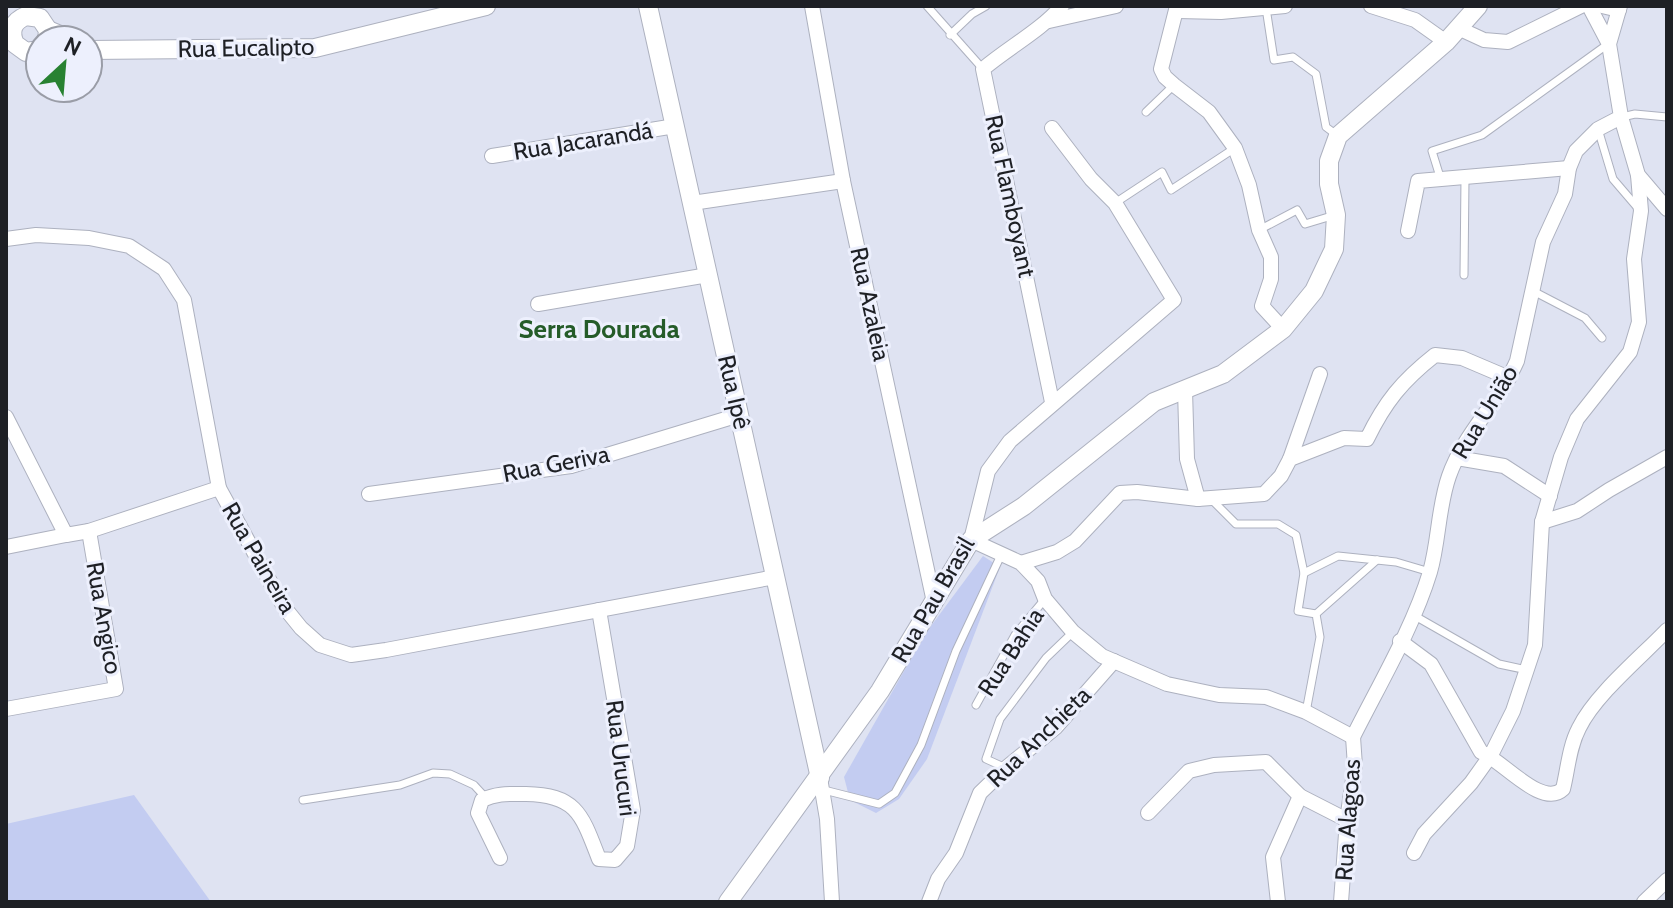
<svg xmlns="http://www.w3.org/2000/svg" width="1673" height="908" viewBox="0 0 1673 908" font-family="Cabin,sans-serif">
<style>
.green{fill:#c3ccf1}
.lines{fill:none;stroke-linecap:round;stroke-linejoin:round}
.service-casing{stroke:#adb1bf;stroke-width:9}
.minor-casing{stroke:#adb1bf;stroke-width:16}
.tertiary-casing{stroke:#adb1bf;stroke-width:20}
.service{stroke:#fff;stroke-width:7}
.minor{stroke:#fff;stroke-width:14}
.tertiary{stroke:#fff;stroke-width:18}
.labels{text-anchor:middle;stroke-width:6;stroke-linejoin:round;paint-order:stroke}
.street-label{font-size:24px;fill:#1e2025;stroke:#edf0fd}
.neighbourhood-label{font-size:26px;font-weight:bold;fill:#255c29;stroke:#edf0fd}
</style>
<rect width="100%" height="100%" fill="#dfe3f2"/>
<!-- green -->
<g class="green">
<polygon points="983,556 1000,567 927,759 899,799 876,813 850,800 844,777 925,634"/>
<polygon points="134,795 211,902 6,902 6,824"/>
</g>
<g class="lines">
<!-- service casing -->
<g class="service-casing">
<g id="service">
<polyline points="927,6 983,69"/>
<polyline points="1266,8 1274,60 1293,57 1316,74 1326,127 1338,136"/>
<polyline points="950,35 972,14 986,6"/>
<polyline points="1146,112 1174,85"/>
<polyline points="1622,117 1635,114 1667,117"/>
<polyline points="1598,129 1613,179 1637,207"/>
<polyline points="1441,180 1432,151 1482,135 1608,44"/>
<polyline points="1115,203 1162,172 1171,190 1235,148"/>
<polyline points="1259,230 1297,210 1305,224 1335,215"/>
<polyline points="1464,275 1465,178"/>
<polyline points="1533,291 1585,318 1602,338"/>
<polyline points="1211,499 1236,524 1278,524 1296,535 1304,573 1338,556 1396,562 1430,572"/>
<polyline points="1304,573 1298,611 1316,614 1320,637 1306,712"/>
<polyline points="1316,614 1377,560"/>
<polyline points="1415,616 1499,664 1527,670"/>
<polyline points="976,705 1015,635 1045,599"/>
<polyline points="1006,768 986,759 1000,719 1046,658 1073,632"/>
<polyline points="824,790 879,804 895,793 921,745 956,651 1002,553"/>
<polyline points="303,800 400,785 433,773 450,774 474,785 486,798"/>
</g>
</g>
<!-- minor casing -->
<g class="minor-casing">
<g id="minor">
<polyline points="812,6 843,181 934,602"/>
<polyline points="1177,6 1161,69 1165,77 1174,85 1209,112 1235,148 1249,185 1259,230 1271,257 1271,279 1262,306 1283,329"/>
<polyline points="1371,6 1415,20 1446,42"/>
<polyline points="1589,6 1609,44"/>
<polyline points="1602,6 1619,10"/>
<polyline points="1178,11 1221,12 1285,6"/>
<polyline points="1049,21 1116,6"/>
<polyline points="1458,28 1484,40 1508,42 1581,6"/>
<polyline points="1621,117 1638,175 1667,209"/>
<polyline points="1052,128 1091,179 1115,203 1174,300 1010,441 988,471 971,540 1021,563 1038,581 1045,599 1073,632 1102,656 1167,684 1219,695 1266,697 1306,712 1353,737"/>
<polyline points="492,156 675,126"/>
<polyline points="692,203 843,181"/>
<polyline points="1408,231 1418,181 1569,168"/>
<polyline points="6,239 36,235 89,238 129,246 164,269 184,300 219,488 284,607 301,628 320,645 351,655 386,650 775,577"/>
<polyline points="538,304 708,275"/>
<polyline points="1185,390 1187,459 1198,499"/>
<path d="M1052 402 983 69C1009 47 1040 31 1062 6"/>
<polyline points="6,417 66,535 89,531 219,488"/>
<polyline points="1457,458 1504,466 1550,496"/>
<polyline points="1290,459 1320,374"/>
<polyline points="369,494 571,466 739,415"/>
<polyline points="1542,522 1577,511 1609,490 1667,457"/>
<polyline points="6,547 66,535"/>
<path d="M1021 563 1057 552 1075 541 1120 493 1137 492 1198 499 1264 494 1281 476 1290 459 1344 438 1367 439C1385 402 1402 381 1435 355L1462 358 1509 378"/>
<path d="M1400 641 1431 664 1481 752C1502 760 1542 809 1563 789 1568 769 1569 747 1579 728 1595 695 1641 657 1667 630"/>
<polyline points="6,709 116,689 89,531"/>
<path d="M1353 737C1379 685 1413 628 1430 572 1439 541 1438 507 1449 476 1463 435 1499 402 1517 361L1543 242 1565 194 1569 168 1576 151 1598 129 1621 117 1609 44 1620 6"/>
<polyline points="820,778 827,819 832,902"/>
<polyline points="1148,813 1189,771 1214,765 1266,762 1300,796 1347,820"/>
<polyline points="1414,853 1424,834 1471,783 1491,755 1513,711 1535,645 1542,522 1561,457 1577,419 1630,352 1639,322 1634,259 1641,211 1638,175"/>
<path d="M500 858 478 813 482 800C497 793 509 794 526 794 577 795 582 815 599 859L615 860 627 846 633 810 599 610"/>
<polyline points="929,902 938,879 956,853 980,793 1006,768 1056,727 1114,661"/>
<polyline points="1278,902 1273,857 1300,796"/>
<polyline points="1341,902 1347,820 1355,766 1353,737"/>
<polyline points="1644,902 1667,880"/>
</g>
</g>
<!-- tertiary casing -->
<g class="tertiary-casing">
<g id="tertiary">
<polyline points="648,6 820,778"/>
<polyline points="48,30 72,40"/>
<path d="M40 50 26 52 15 44C9 31 13 21 26 16L40 18 48 30 47 40"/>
<polyline points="88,50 315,48 486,6"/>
<polyline points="728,902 880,691 971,540 1024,506 1154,402 1223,374 1283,329 1314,291 1334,249 1336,215 1329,184 1329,161 1338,136 1446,42 1478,6"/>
</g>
</g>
<!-- service -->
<use href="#service" class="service"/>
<!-- minor -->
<use href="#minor" class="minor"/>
<!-- tertiary -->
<use href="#tertiary" class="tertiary"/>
</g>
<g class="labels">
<!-- street labels -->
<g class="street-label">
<text transform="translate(246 48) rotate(-1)" y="8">Rua Eucalipto</text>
<text transform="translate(583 141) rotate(-9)" y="8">Rua Jacarandá</text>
<text transform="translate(1010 196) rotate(78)" y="8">Rua Flamboyant</text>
<text transform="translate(870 304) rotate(78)" y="8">Rua Azaleia</text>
<text transform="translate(734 392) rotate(77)" y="8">Rua Ipê</text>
<text transform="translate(1485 412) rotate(-59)" y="8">Rua União</text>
<text transform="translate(556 464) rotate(-11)" y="8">Rua Geriva</text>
<text transform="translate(259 558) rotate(60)" y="8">Rua Paineira</text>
<text transform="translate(933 600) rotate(-60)" y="8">Rua Pau Brasil</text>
<text transform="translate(104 618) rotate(80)" y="8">Rua Angico</text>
<text transform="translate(1011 652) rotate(-57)" y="8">Rua Bahia</text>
<text transform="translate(1039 737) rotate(-44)" y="8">Rua Anchieta</text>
<text transform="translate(621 758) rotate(83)" y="8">Rua Urucuri</text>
<text transform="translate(1348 820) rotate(-86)" y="8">Rua Alagoas</text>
</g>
<!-- neighbourhood labels -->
<g class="neighbourhood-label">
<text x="599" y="338">Serra Dourada</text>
</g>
</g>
<!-- border -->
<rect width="1673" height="908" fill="none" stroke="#1e2025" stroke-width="16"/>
<!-- north arrow -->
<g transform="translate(64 64) rotate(26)"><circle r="38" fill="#edf0fd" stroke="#9a9da7" stroke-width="2"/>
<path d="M0-6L14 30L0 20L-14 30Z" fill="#288232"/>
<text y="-12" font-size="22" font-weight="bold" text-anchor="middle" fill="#1e2025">N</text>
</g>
</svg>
